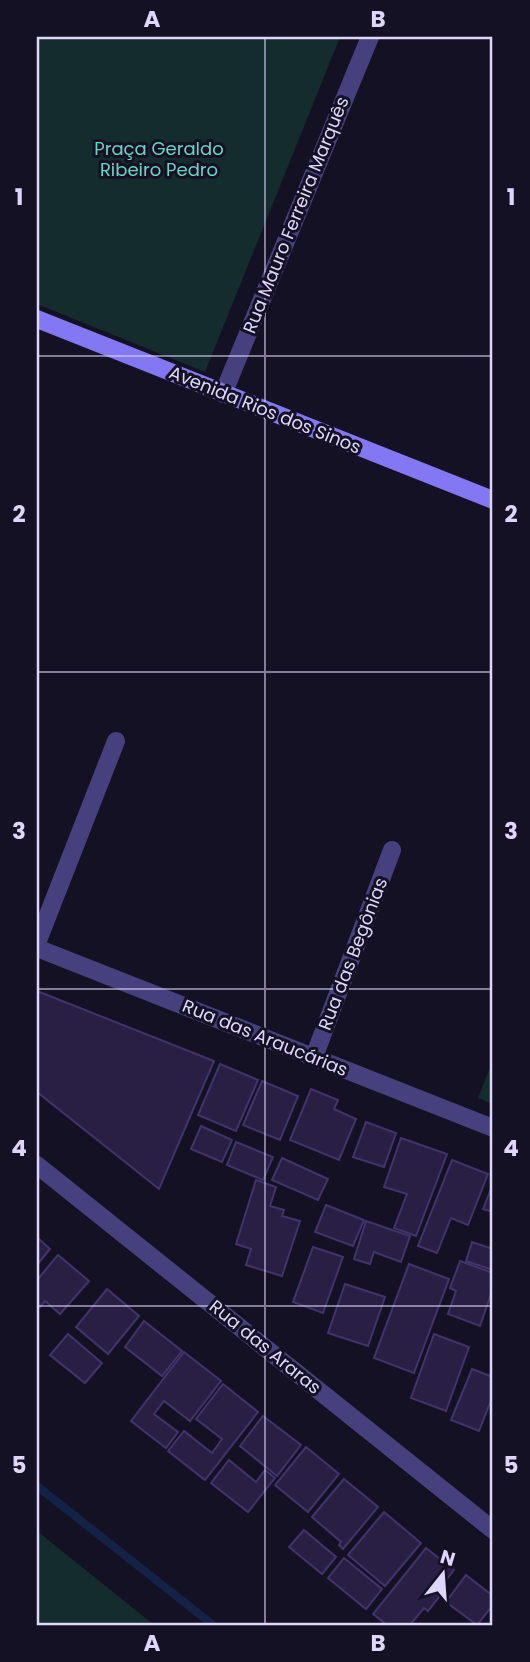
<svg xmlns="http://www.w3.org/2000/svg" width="530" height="1662" viewBox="0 0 530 1662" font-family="Poppins,sans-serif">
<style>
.green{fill:#142c2d}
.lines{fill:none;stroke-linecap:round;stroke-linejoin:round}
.stream{stroke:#132246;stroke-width:8}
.building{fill:#291e43;stroke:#43336d;stroke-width:2}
.street{stroke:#47407e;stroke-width:18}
.secondary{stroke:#8477f3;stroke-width:18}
.grid{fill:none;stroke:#ded7fb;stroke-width:2;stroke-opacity:0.55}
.labels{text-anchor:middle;stroke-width:6;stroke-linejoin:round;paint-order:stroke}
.park-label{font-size:18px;fill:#69d5c3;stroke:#151124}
.street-label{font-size:18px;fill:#ded7fb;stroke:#151124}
.neatline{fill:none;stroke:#ded7fb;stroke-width:2.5}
.grid-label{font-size:23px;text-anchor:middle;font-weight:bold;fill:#ded7fb}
</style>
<rect width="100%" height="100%" fill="#151124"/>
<!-- green -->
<g class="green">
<polygon points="37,37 340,37 205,372 37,304"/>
<polygon points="493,1060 493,1104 478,1098"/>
<polygon points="37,1531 154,1625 37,1625"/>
</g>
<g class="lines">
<!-- stream -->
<polyline class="stream" points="37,1486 213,1625"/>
</g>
<!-- building -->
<g class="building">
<polygon points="37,991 214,1061 159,1189 37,1092"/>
<polygon points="220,1064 258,1080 236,1131 198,1115"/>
<polygon points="262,1081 298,1096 280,1140 243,1125"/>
<polygon points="311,1089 338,1100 334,1109 356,1119 339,1160 290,1140"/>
<polygon points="366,1122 396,1133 384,1167 353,1157"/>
<polygon points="201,1126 232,1140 222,1162 191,1149"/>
<polygon points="401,1138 447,1154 416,1236 394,1228 407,1194 384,1187"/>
<polygon points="236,1142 273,1157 263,1180 227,1165"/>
<polygon points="282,1158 328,1179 318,1200 272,1180"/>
<polygon points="452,1160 488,1174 468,1225 451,1218 437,1253 418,1246"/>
<polygon points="256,1180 276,1187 270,1206 284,1210 282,1216 300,1221 282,1276 246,1265 251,1249 236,1244"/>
<polygon points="493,1184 493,1212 483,1209"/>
<polygon points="326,1205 364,1220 353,1246 315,1232"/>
<polygon points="366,1221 410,1236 401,1262 374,1252 370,1264 354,1259"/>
<polygon points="37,1237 50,1249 37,1265"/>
<polygon points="472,1242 493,1249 493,1270 466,1261"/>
<polygon points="313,1247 343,1257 323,1313 293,1302"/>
<polygon points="58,1255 89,1281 60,1314 45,1301 40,1307 37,1304 37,1280"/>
<polygon points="460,1261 493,1273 493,1288 480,1326 448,1314 456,1291 450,1288"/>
<polygon points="409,1264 449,1279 414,1373 374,1358"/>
<polygon points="345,1284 385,1297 368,1346 328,1333"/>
<polygon points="107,1289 139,1316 108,1354 76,1327"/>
<polygon points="144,1321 182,1351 162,1376 125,1347"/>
<polygon points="68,1334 102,1363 85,1383 50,1355"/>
<polygon points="434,1334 469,1347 446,1411 411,1398"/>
<polygon points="184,1352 221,1381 190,1421 164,1401 154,1414 178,1432 166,1448 131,1421"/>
<polygon points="472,1369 493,1377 493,1395 479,1431 451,1420"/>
<polygon points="223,1384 258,1412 205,1480 168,1451 184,1431 212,1453 222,1439 196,1419"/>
<polygon points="263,1416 301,1445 277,1476 240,1446"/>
<polygon points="306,1447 339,1474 308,1512 275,1485"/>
<polygon points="229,1460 256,1482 265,1470 275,1478 248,1512 211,1483"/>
<polygon points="344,1479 378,1507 343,1549 339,1545 341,1542 312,1517"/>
<polygon points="384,1512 421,1543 385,1586 348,1555"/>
<polygon points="304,1530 336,1557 322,1574 289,1547"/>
<polygon points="426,1548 454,1570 439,1589 443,1592 428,1611 424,1608 410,1625 387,1625 373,1614"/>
<polygon points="344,1558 382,1589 366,1609 328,1578"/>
<polygon points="466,1575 493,1596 493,1605 477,1625 446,1602"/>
</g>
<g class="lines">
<!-- street -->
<g class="street">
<polyline points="223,394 370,37"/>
<polyline points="37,943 116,741"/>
<polyline points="37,948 493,1128"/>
<polyline points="314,1057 392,850"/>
<polyline points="37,1165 493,1530"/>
</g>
<!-- secondary -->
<polyline class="secondary" points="37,319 493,500"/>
</g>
<!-- grid -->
<path class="grid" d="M265 37V1625M37 356H493M37 672H493M37 989H493M37 1306H493"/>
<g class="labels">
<!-- park labels -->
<g class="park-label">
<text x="159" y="155">Praça Geraldo<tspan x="159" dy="21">Ribeiro Pedro</tspan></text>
</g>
<!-- street labels -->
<g class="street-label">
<text transform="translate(296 215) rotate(-68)" y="6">Rua Mauro Ferreira Marquês</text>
<text transform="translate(265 410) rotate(22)" y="6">Avenida Rios dos Sinos</text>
<text transform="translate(353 954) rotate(-69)" y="6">Rua das Begônias</text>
<text transform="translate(265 1038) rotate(22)" y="6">Rua das Araucárias</text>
<text transform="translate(265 1347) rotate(39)" y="6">Rua das Araras</text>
</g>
</g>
<!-- border -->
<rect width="530" height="1662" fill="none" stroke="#151124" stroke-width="77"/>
<!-- north arrow -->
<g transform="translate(443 1574) rotate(17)" stroke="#151124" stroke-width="5" paint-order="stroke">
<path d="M0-5L12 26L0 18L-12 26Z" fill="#ded7fb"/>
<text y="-10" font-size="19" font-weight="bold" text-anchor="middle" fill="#ded7fb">N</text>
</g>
<rect x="38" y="38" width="453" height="1586" class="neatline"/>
<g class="grid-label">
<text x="152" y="27">A</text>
<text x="378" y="27">B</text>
<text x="19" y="205">1</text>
<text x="511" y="205">1</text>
<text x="19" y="522">2</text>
<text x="511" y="522">2</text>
<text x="19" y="839">3</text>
<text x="511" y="839">3</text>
<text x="19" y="1156">4</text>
<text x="511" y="1156">4</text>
<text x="19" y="1473">5</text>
<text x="511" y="1473">5</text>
<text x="152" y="1651">A</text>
<text x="378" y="1651">B</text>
</g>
</svg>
